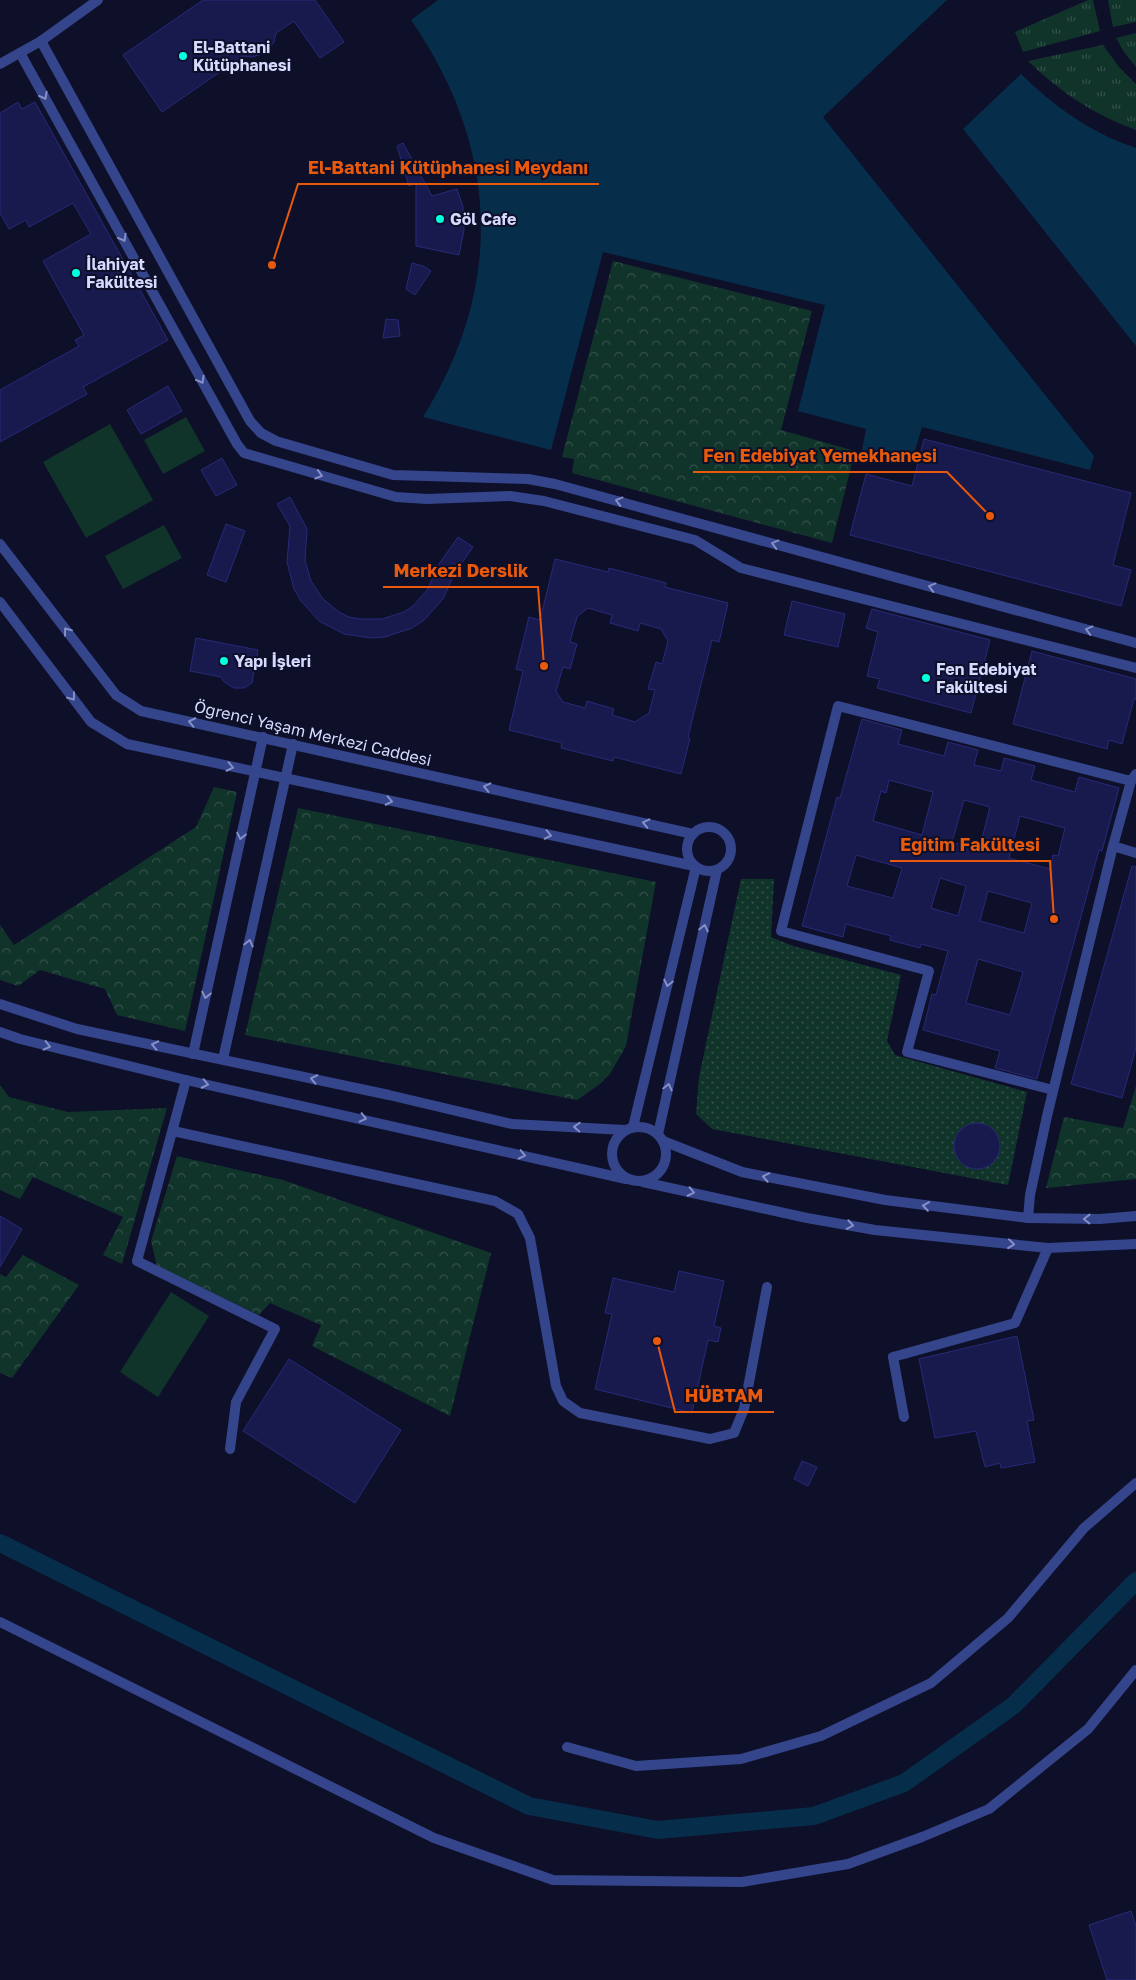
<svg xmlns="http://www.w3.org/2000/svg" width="1136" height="1980" viewBox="0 0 1136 1980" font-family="'Golos Text',sans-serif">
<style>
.grass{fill:url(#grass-tufts)}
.forest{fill:url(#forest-crowns)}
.park{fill:url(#park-dots)}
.garden{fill:#10342a}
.water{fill:#062e4a}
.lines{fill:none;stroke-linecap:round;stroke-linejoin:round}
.canal{stroke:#062e4a;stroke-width:18}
.building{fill:#18194c;stroke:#282a7a;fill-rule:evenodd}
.minor{stroke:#35458c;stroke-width:10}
.tertiary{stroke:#35458c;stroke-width:10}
.oneway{stroke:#8690c6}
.poi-dot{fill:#02ffe0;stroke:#0e0f29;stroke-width:2}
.labels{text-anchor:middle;stroke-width:4;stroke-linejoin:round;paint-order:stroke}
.poi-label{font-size:16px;font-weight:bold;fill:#d6daff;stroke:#0e0f29;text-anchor:start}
.street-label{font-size:16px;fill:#d6daff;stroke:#0e0f29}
.leader{fill:none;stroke:#e8590c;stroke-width:2}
.callout-dot{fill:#e8590c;stroke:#0e0f29;stroke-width:2}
.callout-label{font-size:18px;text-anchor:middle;font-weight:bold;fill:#e8590c;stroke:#0e0f29;stroke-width:4;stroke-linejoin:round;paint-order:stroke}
</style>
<defs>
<pattern id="grass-tufts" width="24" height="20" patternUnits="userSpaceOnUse" patternTransform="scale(1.25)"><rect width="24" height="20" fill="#10342a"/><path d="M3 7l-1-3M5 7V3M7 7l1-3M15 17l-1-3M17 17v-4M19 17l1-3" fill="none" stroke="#32514a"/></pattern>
<pattern id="forest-crowns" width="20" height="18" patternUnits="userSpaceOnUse" patternTransform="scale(1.25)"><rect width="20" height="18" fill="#10342a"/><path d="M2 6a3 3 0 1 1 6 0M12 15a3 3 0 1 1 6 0" fill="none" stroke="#32514a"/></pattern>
<pattern id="park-dots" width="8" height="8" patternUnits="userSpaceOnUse" patternTransform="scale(1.25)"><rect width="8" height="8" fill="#10342a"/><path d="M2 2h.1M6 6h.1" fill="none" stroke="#32514a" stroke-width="1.8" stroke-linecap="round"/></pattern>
</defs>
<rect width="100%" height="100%" fill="#0e0f29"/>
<!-- grass -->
<g class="grass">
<polygon points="1088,0 1093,0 1100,31 1023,52 1015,32"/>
<polygon points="1108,0 1136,0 1136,22 1113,27"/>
<polygon points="1136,33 1136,67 1124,52 1116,38"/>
<path d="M1103 45 1119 67 1136 84V130C1094 115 1060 92 1028 61Z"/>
</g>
<!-- forest -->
<g class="forest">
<polygon points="613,261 812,311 781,430 855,451 832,543 572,473 574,459 562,457"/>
<polygon points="214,787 237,792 185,1031 117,1015 105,989 40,970 18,986 0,980 0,925 14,945 196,827"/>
<polygon points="298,808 656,882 626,1046 610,1074 600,1084 577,1100 245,1035"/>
<polygon points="0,1085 9,1097 68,1112 167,1108 122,1264 103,1255 123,1217 33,1177 20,1199 0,1190"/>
<polygon points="1136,1086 1136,1179 1046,1188 1064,1117 1123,1128"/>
<polygon points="177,1156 283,1180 491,1253 450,1416 312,1346 321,1325 270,1303 259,1315 157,1266 151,1241"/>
<polygon points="23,1255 79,1285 12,1378 0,1373 0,1274 6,1277"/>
</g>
<!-- park -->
<polygon class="park" points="741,879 774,879 771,937 793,946 901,975 887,1041 895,1055 1027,1092 1008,1185 712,1129 696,1114 699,1077"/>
<!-- garden -->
<g class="garden">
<polygon points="186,417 205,451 163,474 144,440"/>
<polygon points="110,424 153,500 86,538 43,462"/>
<polygon points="164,525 182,558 123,589 105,556"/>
<polygon points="171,1292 209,1316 158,1397 120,1372"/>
</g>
<!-- water -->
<g class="water">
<path d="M438 0H947L823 117 1094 456 1090 470 922 427 911 464 862 450 866 429 798 411 825 305 603 252 551 450 423 417C505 285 499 147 411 20Z"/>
<path d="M1021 74C1055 107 1091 133 1136 148V346L963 129Z"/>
</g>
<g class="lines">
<!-- canal -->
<polyline class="canal" points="0,1543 529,1806 658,1830 814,1816 904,1783 1014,1705 1136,1581"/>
</g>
<!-- building -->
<g class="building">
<polygon points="203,0 315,0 344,42 320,58 294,21 276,33 274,42 266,52 253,57 243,56 162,112 123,55"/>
<polygon points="18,102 22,109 35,102 168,340 83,387 87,394 0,442 0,390 79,346 75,340 84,335 43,261 91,234 73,203 29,227 26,220 9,229 0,213 0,113"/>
<polygon points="403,143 432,196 457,189 463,207 464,230 459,255 416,246 416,183 409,186 397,146"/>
<polygon points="412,263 423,266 431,271 415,295 406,289"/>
<polygon points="386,319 398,320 400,336 383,338"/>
<polygon points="168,386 182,411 141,434 127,410"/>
<polygon points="924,439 1131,493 1113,565 1131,570 1121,606 850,535 866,474 912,486"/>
<polygon points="222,458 237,485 216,496 201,470"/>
<polygon points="290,497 307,529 305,560 311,581 323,599 339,612 349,617 360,619 382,619 404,612 413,606 428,589 437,567 458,537 473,547 454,574 443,599 424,620 412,628 385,637 371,638 344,634 319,621 301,601 294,589 287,562 290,526 277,504"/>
<polygon points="226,524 245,531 226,582 207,575"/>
<path d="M555 559 608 572 609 568 666 583 665 587 728 603 719 642 712 640 688 737 690 738 681 774 614 757 613 761 561 748 562 743 509 730 523 671 516 669 529 617 540 620ZM588 608 612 615 610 623 638 631 640 623 661 629 668 641 662 664 656 662 648 689 655 690 649 713 635 722 612 715 614 709 587 701 585 708 563 702 556 691 563 667 570 669 577 644 570 642 577 617Z"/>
<polygon points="792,601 845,614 838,647 784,635"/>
<polygon points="872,609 990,640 971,713 877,688 880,679 867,676 878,632 866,628"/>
<polygon points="196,638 258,650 252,683 244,688 234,688 224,682 221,677 190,671"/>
<polygon points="1032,651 1136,679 1136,700 1134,699 1122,744 1109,740 1107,749 1013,724"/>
<path d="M862 719 902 730 898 744 944 756 948 742 978 750 974 765 1001 771 1004 758 1035 766 1031 780 1075 792 1079 777 1119 788 1102 851 1099 850 1037 1079 995 1068 1000 1051 923 1030 932 994 936 995 948 951 921 944 920 948 890 940 891 936 846 924 843 937 802 926 837 797 840 798ZM889 780 933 792 922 835 873 821 881 791 886 793ZM964 800 990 807 979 850 952 842ZM1020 816 1065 828 1058 856 1053 855 1050 869 1009 858ZM856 855 902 868 893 898 847 886ZM940 878 966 886 958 916 931 908ZM988 891 1032 903 1024 933 980 921ZM978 959 1023 972 1010 1015 966 1003Z"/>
<polygon points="1132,866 1136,867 1136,1048 1122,1098 1071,1084"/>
<circle cx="977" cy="1146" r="23"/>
<polygon points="0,1216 22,1229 0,1267"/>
<polygon points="679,1271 724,1281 714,1326 721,1328 718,1342 708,1340 692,1413 595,1389 612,1314 605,1313 613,1278 674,1292"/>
<polygon points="1017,1336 1034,1420 1027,1421 1035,1462 1001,1468 1000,1463 985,1467 976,1431 935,1438 919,1359"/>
<polygon points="289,1359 401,1430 355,1503 243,1431"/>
<polygon points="802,1461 817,1467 808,1486 794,1479"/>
<polygon points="1131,1911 1136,1926 1136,1980 1107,1980 1089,1925"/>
</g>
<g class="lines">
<!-- minor -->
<g class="minor">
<polyline points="41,41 250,421 261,433 276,441 393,475 528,479 555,484 1136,643"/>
<polyline points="20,53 237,444 244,453 396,497 427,499 510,496 544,501 695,540 741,568 1136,668"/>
<polyline points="0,64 41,41 98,0"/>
<polyline points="0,544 116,695 141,711 693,834"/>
<polyline points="0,602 91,722 127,744 694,866"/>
<polyline points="1131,781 1113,846 1136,853"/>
<circle cx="709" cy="849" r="22"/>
<polyline points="193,1054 263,737"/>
<polyline points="223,1059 293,744"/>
<polyline points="186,1080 137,1261 275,1329 236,1402 230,1449"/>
<polyline points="1053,1090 907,1052 929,971 781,931 838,706 1131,781 1136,774"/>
<polyline points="633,1127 696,867"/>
<polyline points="173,1131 495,1201 518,1214 530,1238 556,1386 563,1401 580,1413 710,1439 734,1433 744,1409 767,1287"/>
<polyline points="658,1134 717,870"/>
<polyline points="1028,1218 1030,1195 1047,1116 1113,846"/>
<polyline points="904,1417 893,1357 1015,1323 1048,1248"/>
<polyline points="0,1622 434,1838 553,1880 742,1882 848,1864 922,1837 989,1809 1088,1729 1136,1670"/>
<polyline points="567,1747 636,1766 741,1759 821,1736 931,1683 1008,1618 1084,1528 1136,1483"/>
</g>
<!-- tertiary -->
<g class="tertiary">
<polyline points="0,1004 77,1029 389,1095 512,1124 625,1130"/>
<polyline points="0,1032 20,1039 186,1080 626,1179"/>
<circle cx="639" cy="1154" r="27"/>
<polyline points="663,1141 742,1172 885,1200 1028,1218 1100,1219 1136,1216"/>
<polyline points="643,1182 807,1218 875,1230 1048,1248 1136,1244"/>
</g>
</g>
<!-- one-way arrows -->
<defs><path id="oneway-chevron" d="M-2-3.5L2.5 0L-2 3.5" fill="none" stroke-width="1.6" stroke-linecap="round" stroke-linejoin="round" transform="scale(1.25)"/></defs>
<g class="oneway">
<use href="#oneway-chevron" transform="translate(44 96) rotate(61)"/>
<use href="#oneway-chevron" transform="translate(123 238) rotate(61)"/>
<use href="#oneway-chevron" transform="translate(201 380) rotate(61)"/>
<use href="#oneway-chevron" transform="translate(319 475) rotate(16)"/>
<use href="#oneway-chevron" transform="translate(619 501) rotate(-165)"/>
<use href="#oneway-chevron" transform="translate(775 544) rotate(-165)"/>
<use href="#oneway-chevron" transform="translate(932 587) rotate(-165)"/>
<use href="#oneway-chevron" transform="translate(1089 630) rotate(-165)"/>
<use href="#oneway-chevron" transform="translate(67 631) rotate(-127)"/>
<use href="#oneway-chevron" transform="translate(72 697) rotate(53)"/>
<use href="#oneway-chevron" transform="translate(192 722) rotate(-168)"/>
<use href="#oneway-chevron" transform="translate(230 767) rotate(12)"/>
<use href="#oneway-chevron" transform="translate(487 787) rotate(-167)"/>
<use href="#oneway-chevron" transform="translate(389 801) rotate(12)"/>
<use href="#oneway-chevron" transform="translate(646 823) rotate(-167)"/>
<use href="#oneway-chevron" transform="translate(548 835) rotate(12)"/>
<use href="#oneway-chevron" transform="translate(241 836) rotate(102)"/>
<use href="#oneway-chevron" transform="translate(704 928) rotate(-77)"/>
<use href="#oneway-chevron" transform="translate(249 943) rotate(-77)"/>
<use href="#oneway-chevron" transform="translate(668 983) rotate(103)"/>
<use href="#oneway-chevron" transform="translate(206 995) rotate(102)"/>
<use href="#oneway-chevron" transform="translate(155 1045) rotate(-168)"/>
<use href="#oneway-chevron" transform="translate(47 1046) rotate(14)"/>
<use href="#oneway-chevron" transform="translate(314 1079) rotate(-168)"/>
<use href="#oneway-chevron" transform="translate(205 1084) rotate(12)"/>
<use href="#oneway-chevron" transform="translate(668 1087) rotate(-77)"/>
<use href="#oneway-chevron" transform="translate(363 1118) rotate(13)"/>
<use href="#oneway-chevron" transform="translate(577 1127) rotate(-177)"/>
<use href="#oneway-chevron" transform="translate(522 1155) rotate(13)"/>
<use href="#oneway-chevron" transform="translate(766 1177) rotate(-169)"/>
<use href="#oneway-chevron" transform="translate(691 1192) rotate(12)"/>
<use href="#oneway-chevron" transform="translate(926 1206) rotate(-172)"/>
<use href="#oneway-chevron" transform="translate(1087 1219) rotate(-179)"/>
<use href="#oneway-chevron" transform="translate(850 1225) rotate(10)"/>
<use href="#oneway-chevron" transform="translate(1011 1244) rotate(6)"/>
</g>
<!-- markers -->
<g class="poi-dot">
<circle cx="183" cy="56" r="5"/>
<circle cx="440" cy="219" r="5"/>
<circle cx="76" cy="273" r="5"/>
<circle cx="224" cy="661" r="5"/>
<circle cx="926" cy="678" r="5"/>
</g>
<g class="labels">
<!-- poi labels -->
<g class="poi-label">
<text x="193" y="53">El-Battani<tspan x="193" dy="18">Kütüphanesi</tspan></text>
<text x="450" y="225">Göl Cafe</text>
<text x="86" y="270">İlahiyat<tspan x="86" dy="18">Fakültesi</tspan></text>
<text x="234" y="667">Yapı İşleri</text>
<text x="936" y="675">Fen Edebiyat<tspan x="936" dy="18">Fakültesi</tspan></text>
</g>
<!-- street labels -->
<g class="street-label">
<text transform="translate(313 733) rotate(13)" y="6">Öğrenci Yaşam Merkezi Caddesi</text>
</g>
</g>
<!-- callouts -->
<path class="leader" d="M272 265L298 184H599M990 516L947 472H693M544 666L538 587H383M1054 919L1050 861H890M657 1341L675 1412H774"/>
<g class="callout-dot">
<circle cx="272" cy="265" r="5"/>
<circle cx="990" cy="516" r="5"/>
<circle cx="544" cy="666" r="5"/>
<circle cx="1054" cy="919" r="5"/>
<circle cx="657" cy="1341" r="5"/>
</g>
<g class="callout-label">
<text x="448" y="174">El-Battani Kütüphanesi Meydanı</text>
<text x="820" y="462">Fen Edebiyat Yemekhanesi</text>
<text x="461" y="577">Merkezi Derslik</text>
<text x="970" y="851">Eğitim Fakültesi</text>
<text x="724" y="1402">HÜBTAM</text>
</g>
</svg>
